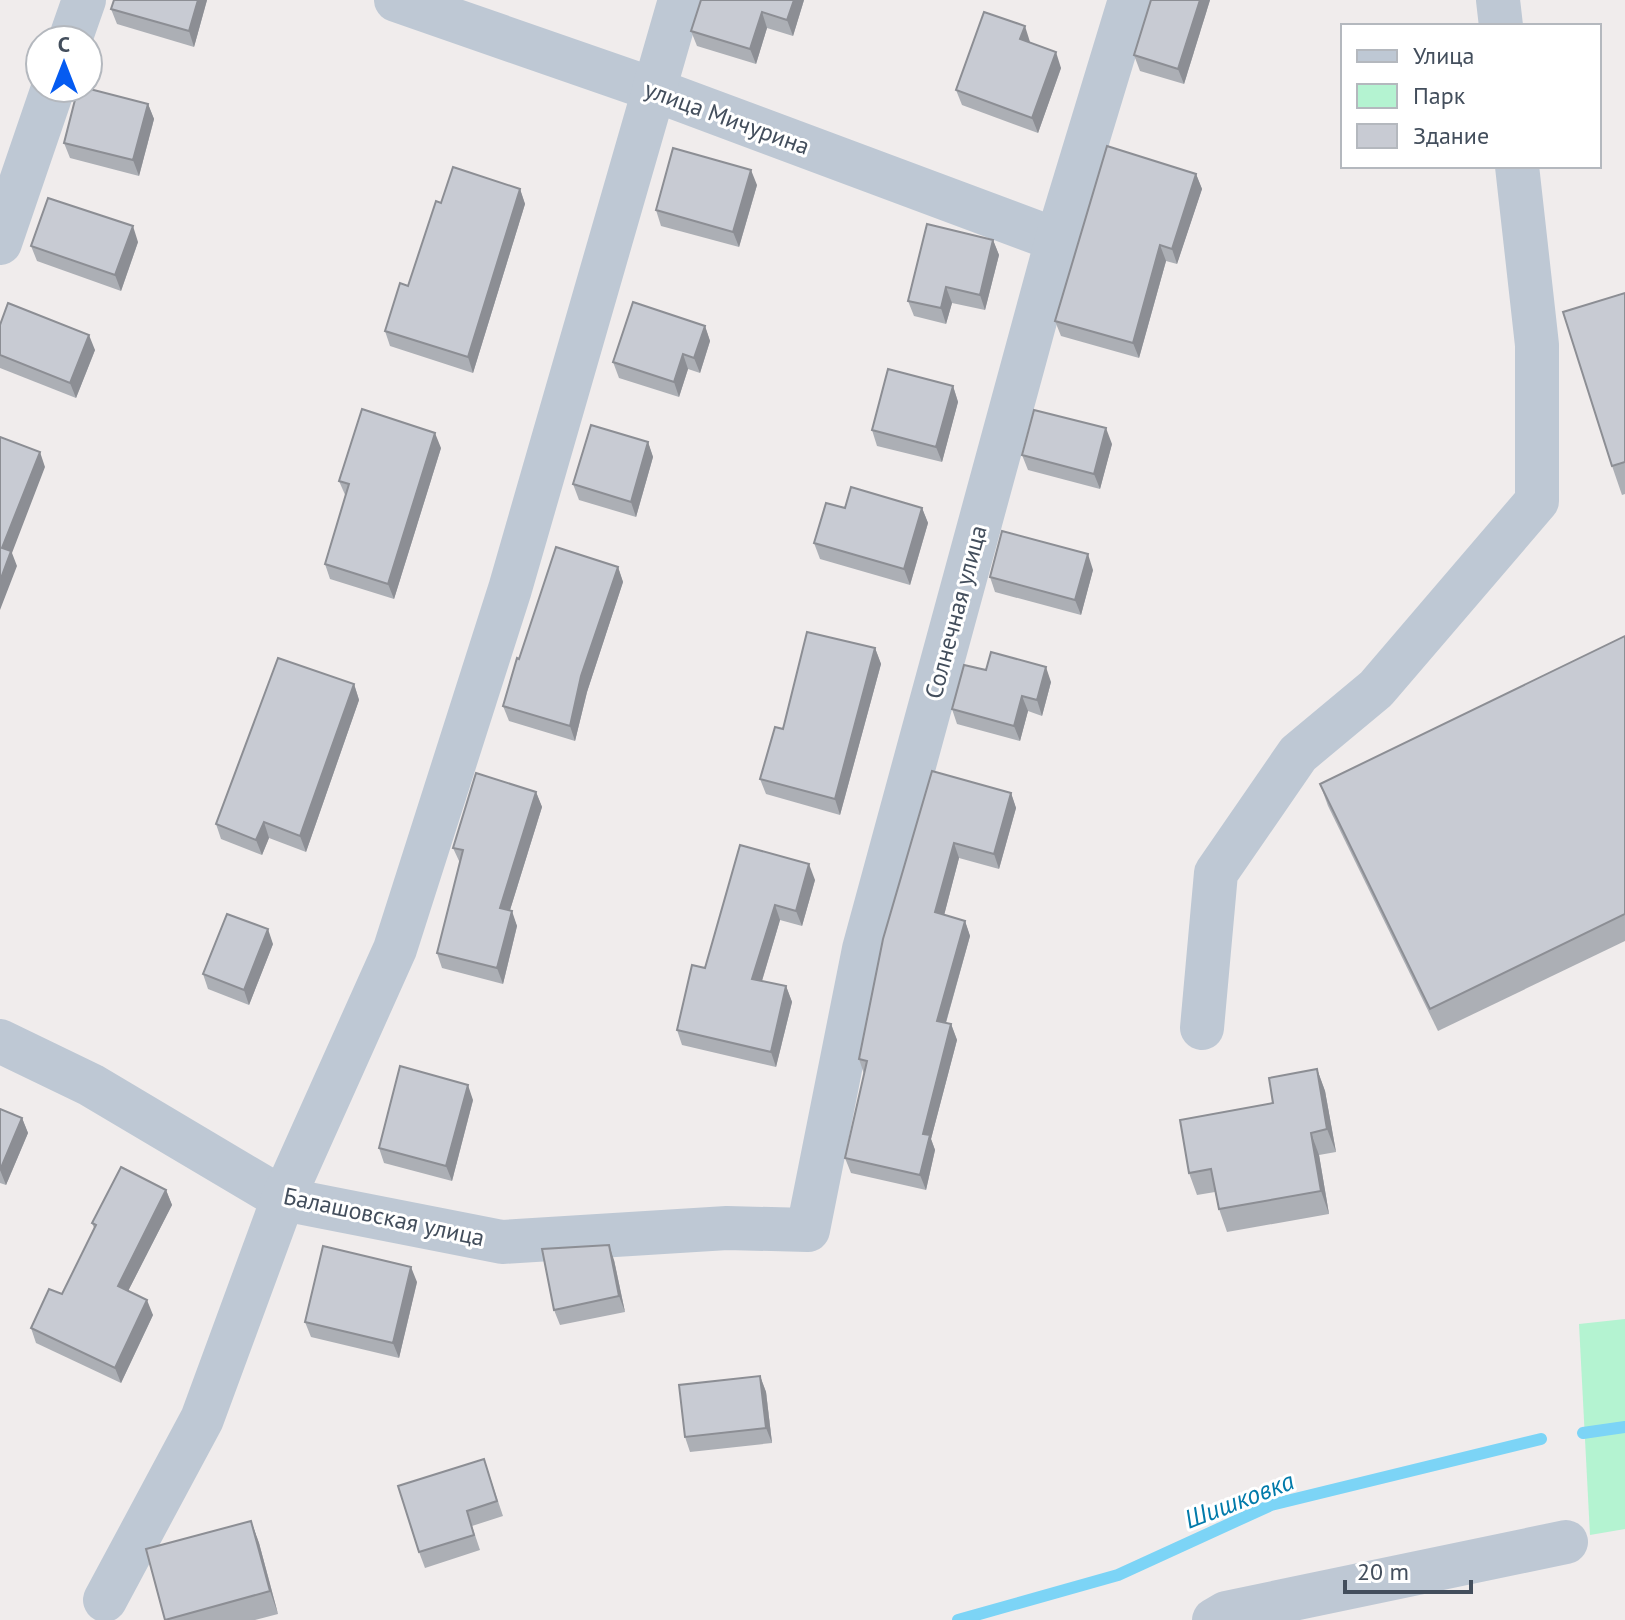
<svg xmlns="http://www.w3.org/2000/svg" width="1625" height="1620" viewBox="0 0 1625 1620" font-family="'PT Sans',sans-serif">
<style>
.green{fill:#b4f3d1}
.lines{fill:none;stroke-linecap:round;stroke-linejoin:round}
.stream{stroke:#7cd4f6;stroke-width:12}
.minor{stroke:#bec8d4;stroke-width:44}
.wall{fill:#acafb5}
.shaded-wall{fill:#8c8e94}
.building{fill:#c8cbd3;stroke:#8c8e94;stroke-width:2}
.labels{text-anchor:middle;stroke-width:6;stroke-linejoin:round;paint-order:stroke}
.street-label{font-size:24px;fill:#434e5c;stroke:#fff}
.water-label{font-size:26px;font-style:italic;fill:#017aaa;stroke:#fff}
</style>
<rect width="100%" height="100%" fill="#f0ecec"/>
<!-- green -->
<polygon class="green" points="1625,1319 1625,1529 1590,1535 1579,1324"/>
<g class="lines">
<!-- stream -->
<g class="stream">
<polyline points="1583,1433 1625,1427"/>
<polyline points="958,1620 1118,1575 1271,1505 1541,1439"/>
</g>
<!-- minor -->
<g class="minor">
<polyline points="396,0 652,89 1057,240"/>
<polyline points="1498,0 1501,26"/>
<polyline points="70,40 84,0"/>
<polyline points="0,243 53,88"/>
<polyline points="1202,1028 1216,873 1298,754 1376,689 1537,501 1537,345 1517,166"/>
<polyline points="0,1041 91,1085 283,1199 502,1242 727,1228 808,1230 864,949 1057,240 1130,0"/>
<polyline points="105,1600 202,1419 283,1199 395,949 510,589 680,0"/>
<polyline points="1214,1620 1226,1613 1566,1542"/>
</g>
</g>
<!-- wall -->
<g class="wall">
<polygon points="207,0 194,47 117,24 111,9"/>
<polygon points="804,0 793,36 767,28 756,64 697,46 691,31"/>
<polygon points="1151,0 1210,0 1184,84 1140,71 1134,55"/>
<polygon points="1030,42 1061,68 1038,133 962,105 956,90"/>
<polygon points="148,104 154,119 139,176 70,158 64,143"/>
<polygon points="1196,174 1202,189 1177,264 1166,261 1139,358 1061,336 1055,321"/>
<polygon points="757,185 739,247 661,226 656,210"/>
<polygon points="520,189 525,204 473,373 390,346 385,331 408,286 441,203"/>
<polygon points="993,240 999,255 985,310 952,303 946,324 914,316 908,301"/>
<polygon points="138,242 121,291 37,261 31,246"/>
<polygon points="1625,293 1625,494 1622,495 1612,466"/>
<polygon points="0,325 95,350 76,398 0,368"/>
<polygon points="705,326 710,341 700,373 688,369 679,397 619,378 613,362"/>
<polygon points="953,386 958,402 942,462 877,446 872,430"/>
<polygon points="648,442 653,457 636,517 579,500 573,484"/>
<polygon points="1112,444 1100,489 1028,470 1022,455"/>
<polygon points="441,448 394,599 330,579 325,564 346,497 339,481"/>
<polygon points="845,508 922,508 928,523 910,585 820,559 814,543"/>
<polygon points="618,567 623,582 587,692 575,741 509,721 503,706 519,659"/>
<polygon points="1093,570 1081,615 995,592 990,577"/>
<polygon points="1625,636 1625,941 1438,1031 1328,806 1320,784"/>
<polygon points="875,648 881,664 840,815 766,794 760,779 783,729"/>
<polygon points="986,670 1051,682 1042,716 1028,711 1020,741 957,724 952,709"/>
<polygon points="354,684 359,700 306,852 269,838 262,855 221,839 216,824"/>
<polygon points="932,771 1011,793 1016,808 999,869 959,858 944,915 965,921 970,936 946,1023 951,1024 957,1040 931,1139 935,1150 926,1190 851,1173 845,1158 864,1074 859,1059"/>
<polygon points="536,792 542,807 510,910 517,926 503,984 442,968 437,953 460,863 453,848"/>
<polygon points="740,845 815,880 802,926 780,920 762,981 786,986 792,1002 776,1067 682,1045 677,1030 705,968"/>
<polygon points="273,944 249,1005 208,989 203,974"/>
<polygon points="1317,1069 1325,1091 1336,1152 1319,1155 1329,1214 1227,1232 1219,1209 1215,1192 1197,1195 1189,1173 1273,1103"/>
<polygon points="473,1100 452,1181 384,1163 379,1148"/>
<polygon points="0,1109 22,1118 28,1133 6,1185 0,1183"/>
<polygon points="166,1190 172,1205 128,1291 153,1315 121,1383 36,1343 31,1328 62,1294 94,1228 92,1223"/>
<polygon points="614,1260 625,1312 560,1325 554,1310"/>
<polygon points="417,1282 399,1358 311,1337 305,1322"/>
<polygon points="760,1376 766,1392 772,1443 690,1452 685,1437"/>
<polygon points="484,1459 503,1516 472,1526 480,1550 425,1568 419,1552"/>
<polygon points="251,1521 259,1543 278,1614 255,1620 165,1620"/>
</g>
<!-- shaded-wall -->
<g class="shaded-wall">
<polygon points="198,0 207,0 194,47 189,31"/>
<polygon points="794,0 804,0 793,36 787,20"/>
<polygon points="1200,0 1210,0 1184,84 1178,69"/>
<polygon points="762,12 767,28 756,64 750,49"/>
<polygon points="1025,26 1030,42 1026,54 1020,39"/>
<polygon points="1056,52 1061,68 1038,133 1032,118"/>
<polygon points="148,104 154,119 139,176 133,160"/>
<polygon points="751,170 757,185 739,247 733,232"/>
<polygon points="1196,174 1202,189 1177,264 1172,249"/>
<polygon points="520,189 525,204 473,373 468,357"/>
<polygon points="133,226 138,242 121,291 115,275"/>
<polygon points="993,240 999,255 985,310 980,295"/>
<polygon points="1160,245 1166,261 1139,358 1133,343"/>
<polygon points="946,287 952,303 946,324 941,308"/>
<polygon points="705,326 710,341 700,373 694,358"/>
<polygon points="89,335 95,350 76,398 70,383"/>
<polygon points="683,354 688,369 679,397 674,382"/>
<polygon points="953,386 958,402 942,462 936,447"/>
<polygon points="1106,428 1112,444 1100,489 1094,474"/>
<polygon points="435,433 441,448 394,599 388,584"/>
<polygon points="648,442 653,457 636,517 631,502"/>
<polygon points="40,452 45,467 12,553 17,566 0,610 0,581 2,548"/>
<polygon points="922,508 928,523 910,585 904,569"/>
<polygon points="1088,554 1093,570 1081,615 1075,600"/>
<polygon points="618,567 623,582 587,692 575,741 570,726 581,676"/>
<polygon points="875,648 881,664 840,815 835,799"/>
<polygon points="1046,667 1051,682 1042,716 1037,700"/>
<polygon points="354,684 359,700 306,852 300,836"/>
<polygon points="1022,696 1028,711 1020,741 1014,726"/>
<polygon points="536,792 542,807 506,923 500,908"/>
<polygon points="1011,793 1016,808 999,869 994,854"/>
<polygon points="264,822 269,838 262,855 256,840"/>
<polygon points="954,843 959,858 941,927 935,912"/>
<polygon points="809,864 815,880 802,926 796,911"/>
<polygon points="775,905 780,920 758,994 752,979"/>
<polygon points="512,911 517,926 503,984 497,968"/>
<polygon points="965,921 970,936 942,1036 937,1021"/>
<polygon points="268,929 273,944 249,1005 244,990"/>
<polygon points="786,986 792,1002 776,1067 771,1052"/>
<polygon points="951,1024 957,1040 931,1139 935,1150 926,1190 920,1175 923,1134"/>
<polygon points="1317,1069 1325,1091 1336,1152 1327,1129"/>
<polygon points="468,1085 473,1100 452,1181 446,1166"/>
<polygon points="22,1118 28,1133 6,1185 0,1170"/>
<polygon points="1311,1133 1319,1155 1329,1214 1321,1191"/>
<polygon points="166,1190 172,1205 123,1301 118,1286"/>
<polygon points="609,1245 614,1260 625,1312 619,1296"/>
<polygon points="411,1267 417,1282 399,1358 393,1343"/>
<polygon points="147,1300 153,1315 121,1383 115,1368"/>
<polygon points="760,1376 766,1392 772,1443 766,1428"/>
<polygon points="251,1521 259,1543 278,1614 270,1591"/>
</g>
<!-- building -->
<g class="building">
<polygon points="114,0 198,0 189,31 111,9"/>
<polygon points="701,0 794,0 787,20 762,12 750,49 691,31"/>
<polygon points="1151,0 1200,0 1178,69 1134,55"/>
<polygon points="984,12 1025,26 1020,39 1056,52 1032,118 956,90"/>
<polygon points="78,88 86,88 148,104 133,160 64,143"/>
<polygon points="1107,146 1196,174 1172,249 1160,245 1133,343 1055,321"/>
<polygon points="673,148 751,170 733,232 656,210"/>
<polygon points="453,167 520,189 468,357 385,331 400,283 408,286 436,201 441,203"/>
<polygon points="48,198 133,226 115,275 31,246"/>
<polygon points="927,224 993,240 980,295 946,287 941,308 908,301"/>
<polygon points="1625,293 1625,462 1612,466 1563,312"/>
<polygon points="633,302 705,326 694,358 683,354 674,382 613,362"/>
<polygon points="8,303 89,335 70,383 0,355 0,325"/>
<polygon points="888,369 953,386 936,447 872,430"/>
<polygon points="362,409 435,433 388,584 325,564 349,484 339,481"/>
<polygon points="1034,410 1106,428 1094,474 1022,455"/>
<polygon points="591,425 648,442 631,502 573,484"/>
<polygon points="0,437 40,452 2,548 11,551 0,581"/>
<polygon points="851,487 922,508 904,569 814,543 826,503 845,508"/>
<polygon points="1002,531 1088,554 1075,600 990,577"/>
<polygon points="556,547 618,567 581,676 570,726 503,706 517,658 519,659"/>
<polygon points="807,632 875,648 835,799 760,779 775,727 783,729"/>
<polygon points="1625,636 1625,914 1430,1009 1320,784"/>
<polygon points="991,652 1046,667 1037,700 1022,696 1014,726 952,709 964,665 986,670"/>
<polygon points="278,658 354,684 300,836 264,822 256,840 216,824"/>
<polygon points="932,771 1011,793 994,854 954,843 935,912 965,921 937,1021 951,1024 923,1134 930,1135 920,1175 845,1158 867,1061 859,1059 883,939"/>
<polygon points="476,773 536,792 500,908 512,911 497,968 437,953 463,850 453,848"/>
<polygon points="740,845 809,864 796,911 775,905 752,979 786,986 771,1052 677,1030 692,965 705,968"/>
<polygon points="227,914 268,929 244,990 203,974"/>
<polygon points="400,1066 468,1085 446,1166 379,1148"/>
<polygon points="1317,1069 1327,1129 1311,1133 1321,1191 1219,1209 1211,1169 1189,1173 1180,1120 1273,1103 1269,1078"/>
<polygon points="0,1109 22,1118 0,1170"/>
<polygon points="121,1167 166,1190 118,1286 147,1300 115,1368 31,1328 49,1289 62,1294 96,1225 92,1223"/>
<polygon points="609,1245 619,1296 554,1310 542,1249"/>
<polygon points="323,1246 411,1267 393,1343 305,1322"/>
<polygon points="760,1376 766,1428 685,1437 679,1385"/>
<polygon points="484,1459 497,1501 467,1511 474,1535 419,1552 398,1486"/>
<polygon points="251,1521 270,1591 165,1620 146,1549"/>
</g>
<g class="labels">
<!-- street labels -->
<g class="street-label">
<text transform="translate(727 118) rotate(20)" y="8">улица Мичурина</text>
<text transform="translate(956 612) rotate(-75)" y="8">Солнечная улица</text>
<text transform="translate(384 1217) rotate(12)" y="8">Балашовская улица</text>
</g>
<!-- water labels -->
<g class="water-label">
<text transform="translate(1239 1500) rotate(-21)" y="9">Шишковка</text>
</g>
</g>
<!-- legend -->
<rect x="1341" y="24" width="260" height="144" fill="#ffffff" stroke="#b4b8be" stroke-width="2"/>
<rect x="1357" y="50" width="40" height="12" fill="#bec8d4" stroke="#b4b8be" stroke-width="2"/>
<text x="1413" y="64" font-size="24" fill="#434e5c">Улица</text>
<rect x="1357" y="84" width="40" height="24" fill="#b4f3d1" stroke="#b4b8be" stroke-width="2"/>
<text x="1413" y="104" font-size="24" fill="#434e5c">Парк</text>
<rect x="1357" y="124" width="40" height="24" fill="#c8cbd3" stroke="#b4b8be" stroke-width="2"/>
<text x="1413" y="144" font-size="24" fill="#434e5c">Здание</text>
<!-- north arrow -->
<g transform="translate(64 64)"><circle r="38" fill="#ffffff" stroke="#b4b8be" stroke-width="2"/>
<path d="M0-6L14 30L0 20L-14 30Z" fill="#055bf1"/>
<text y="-12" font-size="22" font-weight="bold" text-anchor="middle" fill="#434e5c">С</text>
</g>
<!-- scale -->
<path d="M1345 1580v12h126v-12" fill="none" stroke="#434e5c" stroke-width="4"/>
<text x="1357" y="1580" font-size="24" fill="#434e5c" stroke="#ffffff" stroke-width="6" paint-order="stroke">20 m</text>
</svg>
